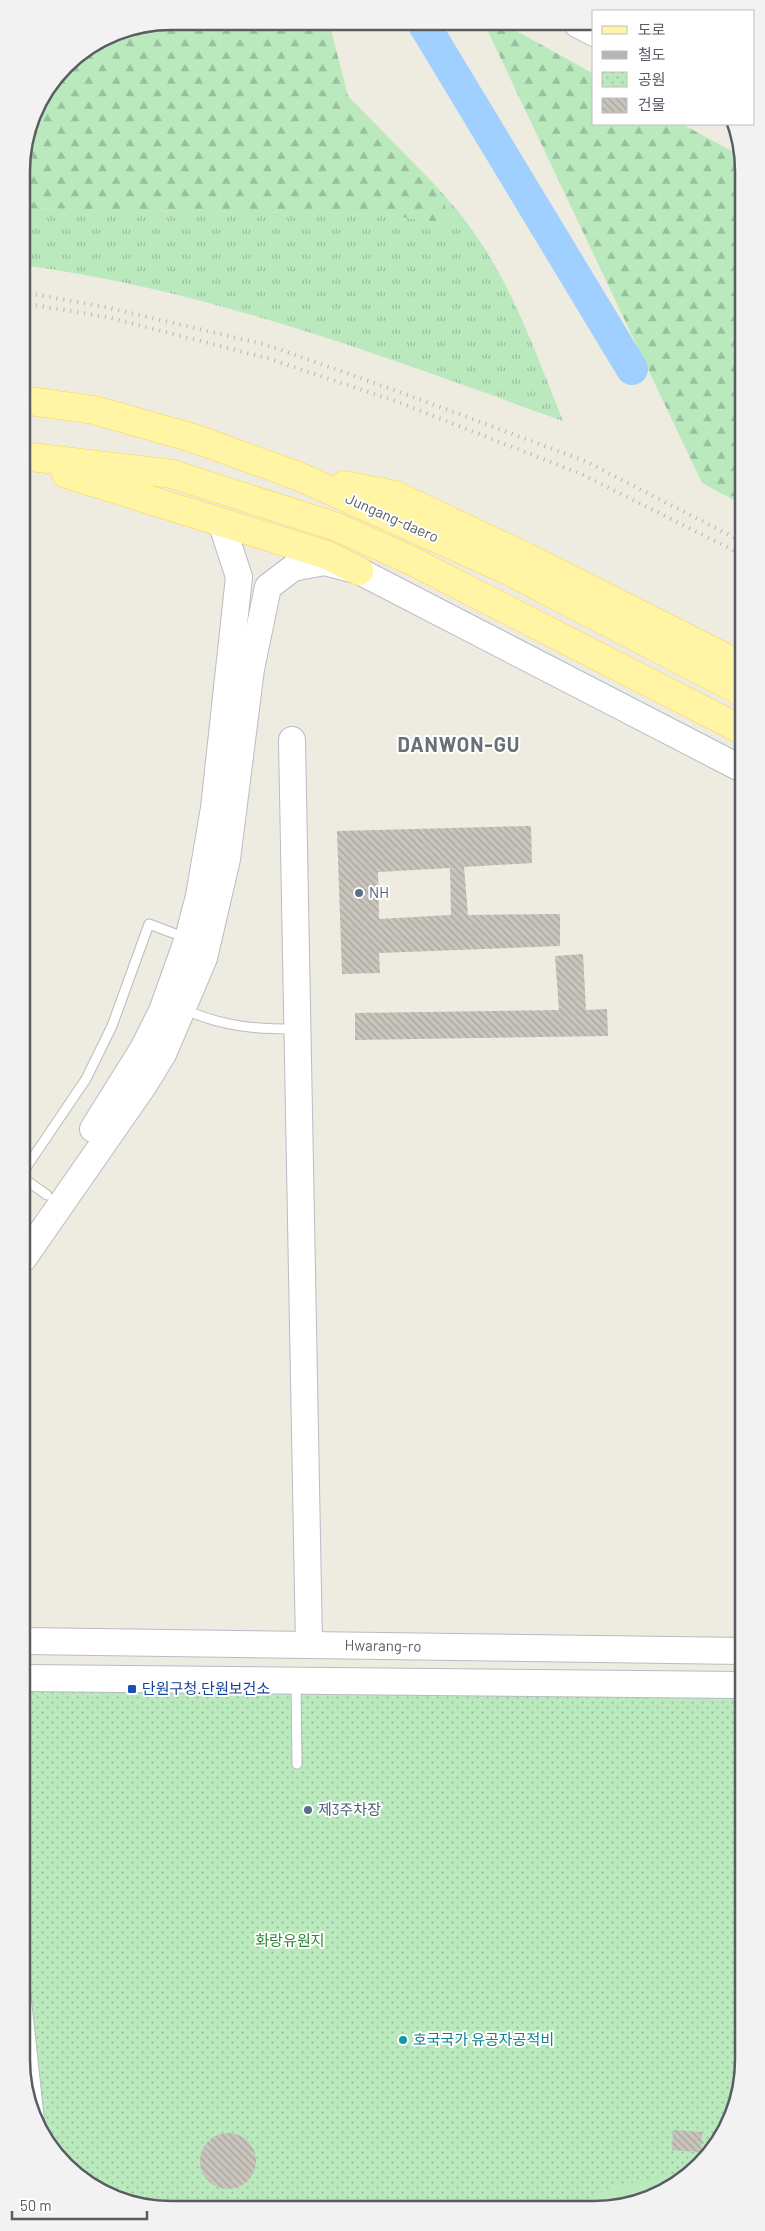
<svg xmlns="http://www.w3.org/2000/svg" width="765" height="2231" viewBox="0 0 765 2231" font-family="Barlow,'Noto Sans KR',sans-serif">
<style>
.grass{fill:url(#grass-tufts)}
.forest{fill:url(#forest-firs)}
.park{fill:url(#park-dots)}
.pitch{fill:#b9e9bc}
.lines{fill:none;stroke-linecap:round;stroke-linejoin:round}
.river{stroke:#9fd0ff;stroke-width:32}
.building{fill:url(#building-back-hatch);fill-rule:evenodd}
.lane-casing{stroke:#b8bbc1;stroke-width:11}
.secondary-casing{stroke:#b9bcc4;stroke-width:28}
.primary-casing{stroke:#ffd548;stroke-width:29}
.lane{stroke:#fff;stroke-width:9}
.secondary{stroke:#fff;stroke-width:26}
.primary{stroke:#fff5a4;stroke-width:28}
.rail{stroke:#b4b5b6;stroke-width:4;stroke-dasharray:1 6;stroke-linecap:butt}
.service-dot{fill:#5c6f8a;stroke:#fff;stroke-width:2}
.transit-dot{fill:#1a4fb4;stroke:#fff;stroke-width:2}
.culture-dot{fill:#0f9aa8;stroke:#fff;stroke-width:2}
.labels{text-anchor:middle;stroke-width:4;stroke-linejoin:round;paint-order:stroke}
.street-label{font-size:15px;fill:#595d63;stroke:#fff}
.service-label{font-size:15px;fill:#4e5e75;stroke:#fff;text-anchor:start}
.transit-label{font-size:15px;fill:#164399;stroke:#fff;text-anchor:start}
.park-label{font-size:15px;fill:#2c8735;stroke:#fff}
.culture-label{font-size:15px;fill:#0d838f;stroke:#fff;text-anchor:start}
.district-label{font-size:20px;font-weight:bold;letter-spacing:1px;fill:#6a6f75;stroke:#fff}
.rim{fill:none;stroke:#595d63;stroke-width:2.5}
</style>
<defs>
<pattern id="grass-tufts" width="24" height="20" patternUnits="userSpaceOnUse" patternTransform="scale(1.25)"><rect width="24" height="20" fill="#b9e9bc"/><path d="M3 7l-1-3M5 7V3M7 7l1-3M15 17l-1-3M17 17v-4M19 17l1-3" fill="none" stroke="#99c09c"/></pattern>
<pattern id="forest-firs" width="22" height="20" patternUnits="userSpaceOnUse" patternTransform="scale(1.25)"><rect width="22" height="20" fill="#b9e9bc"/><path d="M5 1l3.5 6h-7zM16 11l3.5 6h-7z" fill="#99c09c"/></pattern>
<pattern id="park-dots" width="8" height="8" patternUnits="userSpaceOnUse" patternTransform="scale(1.25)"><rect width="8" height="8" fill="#b9e9bc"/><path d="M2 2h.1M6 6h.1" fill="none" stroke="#99c09c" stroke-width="1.8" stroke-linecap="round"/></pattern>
<pattern id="building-back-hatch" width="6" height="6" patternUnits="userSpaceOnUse" patternTransform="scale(1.25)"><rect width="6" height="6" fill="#c9c5bd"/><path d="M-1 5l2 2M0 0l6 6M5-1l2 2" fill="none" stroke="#a6a39d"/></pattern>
</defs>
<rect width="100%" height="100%" fill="#eeebe0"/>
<!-- grass -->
<path class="grass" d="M435 185C445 197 457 209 467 223 511 281 536 354 563 421 388 358 207 289 22 265V208L376 214 447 223 445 202Z"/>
<!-- forest -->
<g class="forest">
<polygon points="171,21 329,22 348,96 435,185 445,202 447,223 376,214 22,208 22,161 37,105 72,59 114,33"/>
<polygon points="484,23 502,23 594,74 594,124 682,124 741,156 741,504 702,483"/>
</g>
<!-- park -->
<polygon class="park" points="24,1672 743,1684 743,2070 732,2117 707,2159 669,2190 623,2207 142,2207 105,2194 65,2166 41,2135 24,2089"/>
<!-- pitch -->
<polygon class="pitch" points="660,2176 683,2178 669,2190 623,2207 578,2207 609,2188"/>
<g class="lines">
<!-- river -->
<polyline class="river" points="423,23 632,369"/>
</g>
<!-- building -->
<g class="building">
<path d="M531 826 532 863 464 867 468 915 560 914V946L379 953 380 973 342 974 337 831ZM450 868 451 915 379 919 378 872Z"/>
<polygon points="583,954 586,1010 607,1009 608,1036 355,1040 355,1013 559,1010 555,956"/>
<polygon points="673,2130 702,2132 701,2152 672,2150"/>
<circle cx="228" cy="2161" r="28"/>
</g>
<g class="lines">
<!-- lane casing -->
<g class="lane-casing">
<g id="lane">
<path d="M185 1010C226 1027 253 1029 296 1029"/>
<polyline points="23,1172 86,1079 112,1026 149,924 186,938"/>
<polyline points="23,1178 47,1195"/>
<polyline points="296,1682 297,1764"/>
<polyline points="24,1977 41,2134"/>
</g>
</g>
<!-- secondary casing -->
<g class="secondary-casing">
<g id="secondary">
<polyline points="577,24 594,33"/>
<polyline points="292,740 309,1645"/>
<polyline points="93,1129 143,1049 162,1011 188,938 199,896 214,808 239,577 221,522"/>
<polyline points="23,1259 144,1085 163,1054 204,958 227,859 251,669 268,587 293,568 324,562 359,571 742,769"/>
<polyline points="24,1641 743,1651"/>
<polyline points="24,1678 743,1685"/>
</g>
</g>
<!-- primary casing -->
<g class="primary-casing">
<g id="primary">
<polyline points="22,400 94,410 193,438 298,476 509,571 742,692"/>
<polyline points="22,456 172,474 337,527 410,560 742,730"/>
<polyline points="66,474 327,555 359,571"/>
<polyline points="344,485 395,495 526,557 742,666"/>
</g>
</g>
<!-- lane -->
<use href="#lane" class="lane"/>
<!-- secondary -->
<use href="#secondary" class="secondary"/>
<!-- primary -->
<use href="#primary" class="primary"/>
<!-- rail -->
<g class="rail">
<polyline points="22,292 105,307 267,345 394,390 585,461 741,541"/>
<polyline points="22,303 107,317 267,358 398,402 581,474 741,554"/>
</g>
</g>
<!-- markers -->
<g class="service-dot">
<circle cx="359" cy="893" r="5"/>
<circle cx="308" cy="1810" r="5"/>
</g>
<rect class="transit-dot" x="127" y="1684" width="10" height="10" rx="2.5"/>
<circle class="culture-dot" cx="403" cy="2040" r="5"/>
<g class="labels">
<!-- street labels -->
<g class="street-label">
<text transform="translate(392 518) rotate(24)" y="5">Jungang-daero</text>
<text transform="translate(383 1646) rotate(1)" y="5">Hwarang-ro</text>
</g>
<!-- service labels -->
<g class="service-label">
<text x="369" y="898">NH</text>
<text x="318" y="1815">제3주차장</text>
</g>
<!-- transit labels -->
<g class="transit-label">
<text x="142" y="1694">단원구청.단원보건소</text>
</g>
<!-- park labels -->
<g class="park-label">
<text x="290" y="1946">화랑유원지</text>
</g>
<!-- culture labels -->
<g class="culture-label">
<text x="413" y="2045">호국국가 유공자공적비</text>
</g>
<!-- district labels -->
<g class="district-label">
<text x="459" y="752">DANWON-GU</text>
</g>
</g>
<!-- crop -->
<path d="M0 0H765V2231H0ZM171 30H594A141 141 0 0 1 735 171V2060A141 141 0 0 1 594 2201H171A141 141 0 0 1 30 2060V171A141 141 0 0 1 171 30Z" fill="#f2f2f3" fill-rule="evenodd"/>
<path class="rim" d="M171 30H594A141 141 0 0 1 735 171V2060A141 141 0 0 1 594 2201H171A141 141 0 0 1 30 2060V171A141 141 0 0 1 171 30Z"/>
<!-- legend -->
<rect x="592" y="10" width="162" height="115" fill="#ffffff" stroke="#bdbec1"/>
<rect x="602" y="26" width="25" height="8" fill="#fff5a4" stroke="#bdbec1"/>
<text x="638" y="35" font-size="15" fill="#595d63">도로</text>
<rect x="602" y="51" width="25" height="8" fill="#b4b5b6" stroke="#bdbec1"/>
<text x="638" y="60" font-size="15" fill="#595d63">철도</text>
<rect x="602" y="72" width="25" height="15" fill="url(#park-dots)" stroke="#bdbec1"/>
<text x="638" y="85" font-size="15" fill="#595d63">공원</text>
<rect x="602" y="98" width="25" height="15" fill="url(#building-back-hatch)" stroke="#bdbec1"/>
<text x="638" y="110" font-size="15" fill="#595d63">건물</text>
<!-- scale -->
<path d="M12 2211v8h135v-8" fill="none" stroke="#595d63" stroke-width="2.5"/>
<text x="20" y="2211" font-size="15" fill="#595d63" stroke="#ffffff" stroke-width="4" paint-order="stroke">50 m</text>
</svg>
